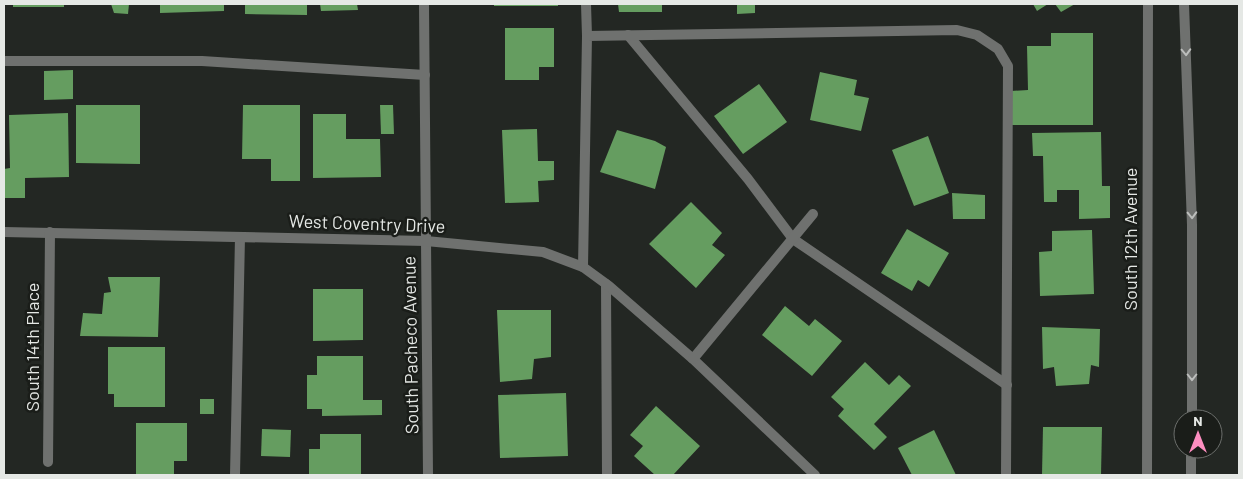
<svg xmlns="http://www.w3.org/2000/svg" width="1243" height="479" viewBox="0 0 1243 479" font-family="Barlow,sans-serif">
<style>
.building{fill:#659d60}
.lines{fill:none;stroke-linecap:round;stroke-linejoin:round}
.service{stroke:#6f716f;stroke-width:10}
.minor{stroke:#6f716f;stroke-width:10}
.tertiary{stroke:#6f716f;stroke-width:10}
.oneway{stroke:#bcbebc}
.labels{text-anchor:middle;stroke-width:5;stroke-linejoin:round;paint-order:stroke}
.street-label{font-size:18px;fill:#e5e8e5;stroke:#1a1d19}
</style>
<rect width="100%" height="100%" fill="#232723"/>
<!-- building -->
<g class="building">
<rect x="13" y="4" width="51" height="3"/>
<polygon points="111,4 129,4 128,14 114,13"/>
<polygon points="160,4 224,4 224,11 160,13"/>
<polygon points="245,4 307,4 307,15 245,14"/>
<polygon points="320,4 357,4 358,10 321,11"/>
<rect x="494" y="4" width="64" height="2"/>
<polygon points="618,4 662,4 662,12 619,12"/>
<polygon points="737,4 755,4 755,13 737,14"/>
<polygon points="1033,4 1048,4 1037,11"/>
<polygon points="1055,4 1075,4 1061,12"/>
<polygon points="505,28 554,28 554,67 539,67 539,80 505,80"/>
<polygon points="1051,33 1093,33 1093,125 1011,125 1011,91 1028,90 1027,46 1051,46"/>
<polygon points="73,70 73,99 44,100 44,71"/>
<polygon points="820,72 857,80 854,95 869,98 861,131 810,120"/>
<polygon points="759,84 787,122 743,154 714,116"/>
<polygon points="76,105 140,105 140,164 76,163"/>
<polygon points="243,105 300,105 300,181 271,181 271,159 242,159"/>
<polygon points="380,105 393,105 394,134 381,134"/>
<polygon points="68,113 69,177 25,178 25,198 4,198 4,169 10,168 9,115"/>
<polygon points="313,114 346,114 346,139 380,139 381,177 313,178"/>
<polygon points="537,129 538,161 554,161 554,180 538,181 539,202 505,203 502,130"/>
<polygon points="617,130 655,141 666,147 655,189 600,172"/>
<polygon points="1101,132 1102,186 1110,186 1110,218 1079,219 1079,190 1057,190 1057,202 1044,202 1043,156 1033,156 1032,133"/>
<polygon points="928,136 949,193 914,206 892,150"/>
<polygon points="952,193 985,195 985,219 953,219"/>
<polygon points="691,202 722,233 712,245 725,255 696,288 649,244"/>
<polygon points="907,229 949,253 929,287 918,280 912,291 881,273"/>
<polygon points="1092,230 1094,294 1040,296 1039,252 1052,251 1052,231"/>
<polygon points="108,277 160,277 158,337 80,336 83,313 102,314 104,293 111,292"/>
<polygon points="313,289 363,289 363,340 313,341"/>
<polygon points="785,306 809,326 815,319 842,341 812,376 762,335"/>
<polygon points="497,310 551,310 551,357 534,359 532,379 500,382"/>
<polygon points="1042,327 1100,329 1099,367 1091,365 1089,384 1056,386 1054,367 1043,369"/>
<polygon points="108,347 165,347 165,407 114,407 114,394 108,394"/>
<polygon points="317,356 363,356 363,400 382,400 382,415 322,416 322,409 307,409 307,375 317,375"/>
<polygon points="865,362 889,385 899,375 911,386 874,424 887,437 874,450 838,416 844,409 831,397"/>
<polygon points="566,393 568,456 500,458 498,395"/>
<rect x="200" y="399" width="14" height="15"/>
<polygon points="656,406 700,446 673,475 655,475 634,456 643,446 630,435"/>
<polygon points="136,423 187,423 187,461 174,461 174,475 136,475"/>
<polygon points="1043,427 1102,427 1101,475 1042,475"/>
<polygon points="262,429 291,430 290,457 261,456"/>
<polygon points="934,430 956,475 912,475 898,448"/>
<polygon points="320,434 361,434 361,475 309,475 309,449 320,449"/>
</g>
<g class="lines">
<!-- service -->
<g class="service">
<polyline points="586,4 587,36"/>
<polyline points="628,35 748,179 793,239 1007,385"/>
<polyline points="4,61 202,61 425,75"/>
<polyline points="583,267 587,36 957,30 977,35 998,49 1008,66 1006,475"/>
<polyline points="606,284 607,475"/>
<polyline points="235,475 240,237"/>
</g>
<!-- minor -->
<g class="minor">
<polyline points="424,4 428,475"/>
<polyline points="4,232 426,241 543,252 583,267 609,286 693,359 815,475"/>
<polyline points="693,359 813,214"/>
<polyline points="48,462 50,232"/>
<polyline points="1147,475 1148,4"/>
</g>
<!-- tertiary -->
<g class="tertiary">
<polyline points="1184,4 1192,225 1192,419"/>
<polyline points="1191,475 1191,449"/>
</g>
</g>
<!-- one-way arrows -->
<defs><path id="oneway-chevron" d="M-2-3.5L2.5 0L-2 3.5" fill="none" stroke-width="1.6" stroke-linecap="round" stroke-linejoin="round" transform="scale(1.25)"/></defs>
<g class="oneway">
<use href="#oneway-chevron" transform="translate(1186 52) rotate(88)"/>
<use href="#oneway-chevron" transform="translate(1192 215) rotate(88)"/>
<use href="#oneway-chevron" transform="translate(1192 377) rotate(90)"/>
</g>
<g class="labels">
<!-- street labels -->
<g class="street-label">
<text transform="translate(367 224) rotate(2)" y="6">West Coventry Drive</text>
<text transform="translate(1131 239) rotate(-90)" y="6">South 12th Avenue</text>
<text transform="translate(411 345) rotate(-91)" y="6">South Pacheco Avenue</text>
<text transform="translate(33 347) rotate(-90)" y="6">South 14th Place</text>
</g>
</g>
<!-- border -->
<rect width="1243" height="479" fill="none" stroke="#e5e8e5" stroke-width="10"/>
<!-- north arrow -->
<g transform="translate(1198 434)"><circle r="24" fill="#1a1d19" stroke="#6b6e6b"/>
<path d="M0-4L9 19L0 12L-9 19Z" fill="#fd8ec0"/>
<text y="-8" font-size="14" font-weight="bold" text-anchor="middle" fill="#e5e8e5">N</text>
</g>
</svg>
